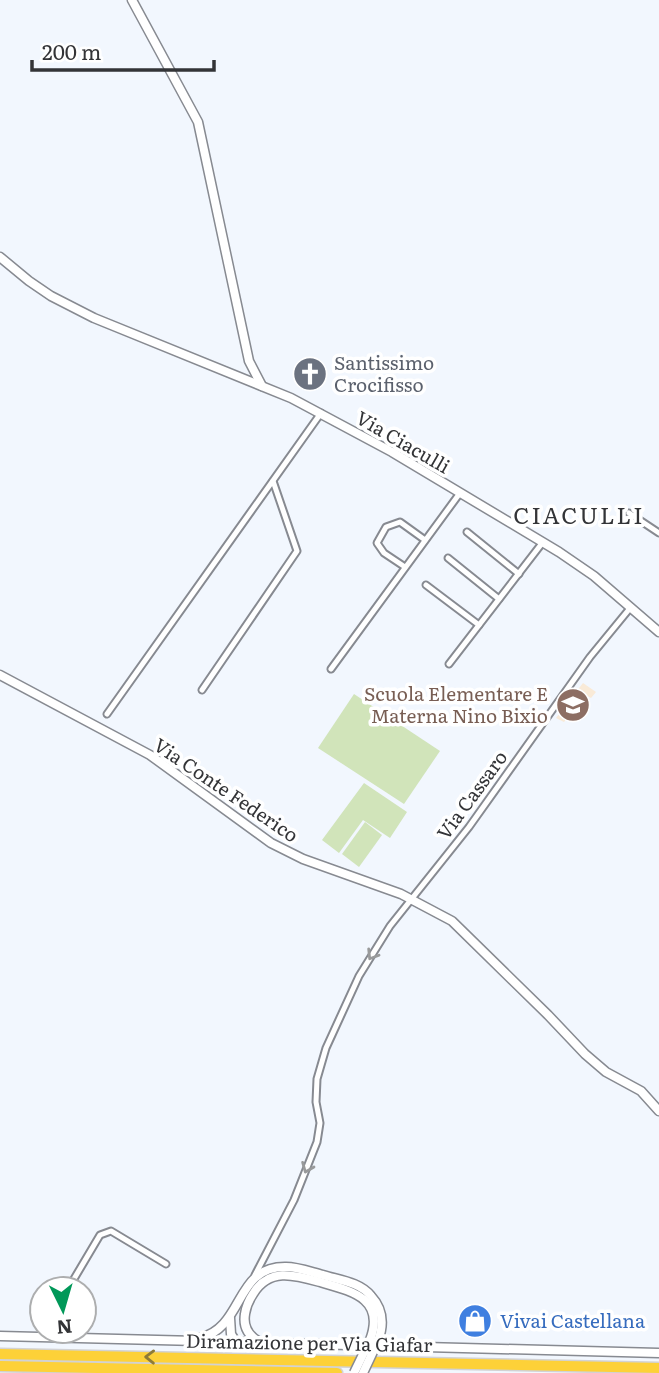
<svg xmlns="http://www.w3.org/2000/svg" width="659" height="1373" viewBox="0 0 659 1373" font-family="Literata,serif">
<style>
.education{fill:#f9ead7}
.green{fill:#d1e4ba}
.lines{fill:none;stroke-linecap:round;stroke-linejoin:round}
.street-casing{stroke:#878a91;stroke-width:9}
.secondary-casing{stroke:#878a91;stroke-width:11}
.highway-casing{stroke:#d2d2d3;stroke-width:13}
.street{stroke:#fff;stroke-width:5}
.secondary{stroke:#fff;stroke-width:8}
.highway{stroke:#fdd138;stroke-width:10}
.secondary-bridge-casing{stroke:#878a91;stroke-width:11;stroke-linecap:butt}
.secondary-bridge{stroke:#fff;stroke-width:8}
.oneway{stroke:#999a9b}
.oneway2{stroke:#8e7b37}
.labels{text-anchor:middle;stroke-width:7;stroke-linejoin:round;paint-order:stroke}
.worship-label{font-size:19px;fill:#5b616d;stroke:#fff;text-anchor:start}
.street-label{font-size:19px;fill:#333437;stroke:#fff}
.education-label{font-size:19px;fill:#785e54;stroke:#fff;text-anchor:end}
.shop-label{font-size:19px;fill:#366cbe;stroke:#fff;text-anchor:start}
.quarter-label{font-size:23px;letter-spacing:2px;fill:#333437;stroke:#fff}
</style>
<rect width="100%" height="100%" fill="#f2f7fe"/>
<!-- education -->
<polygon class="education" points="583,683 596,692 591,698 586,695 574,711 576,714 572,720 568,717 564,722 556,718"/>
<!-- green -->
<g class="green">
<polygon points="354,694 440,751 404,804 318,748"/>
<polygon points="364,783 407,812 390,838 363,820 339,853 322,840"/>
<polygon points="365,822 382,835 359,867 342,854"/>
</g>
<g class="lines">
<!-- street casing -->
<g class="street-casing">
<g id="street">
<polyline points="629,513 659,533"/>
<polyline points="467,532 519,574"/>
<polyline points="448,558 499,599"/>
<polyline points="405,567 384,553 377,543 386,527 400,522 425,540"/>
<polyline points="426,585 479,625"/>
<polyline points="449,664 543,542"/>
<polyline points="331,669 460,493"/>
<polyline points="202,690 297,551 273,481"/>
<polyline points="107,714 321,413"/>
<polyline points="255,1275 294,1200 317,1142 320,1123 316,1102 317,1079 326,1048 359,976 390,926 469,827 590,657 631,607"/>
<polyline points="68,1289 100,1235 111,1231 166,1264"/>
</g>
</g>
<!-- secondary casing -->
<g class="secondary-casing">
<g id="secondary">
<polyline points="132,0 198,122 249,361 262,386"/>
<polyline points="0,257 29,281 51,296 94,318 291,398 392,452 559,552 594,576 659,632"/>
<polyline points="0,675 150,755 271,843 303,859 401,894 452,921 548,1015 585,1054 606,1072 641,1091 659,1111"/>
<polyline points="230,1318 231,1334 236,1342"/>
<polyline points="0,1336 659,1353"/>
<path d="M200 1338C245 1327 234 1266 286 1267 298 1267 311 1272 323 1275 339 1280 360 1282 371 1296 383 1309 384 1325 378 1341"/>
<path d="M258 1341C248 1335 243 1326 245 1314 246 1307 249 1300 253 1294 269 1267 295 1275 320 1282 351 1291 386 1298 370 1340"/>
</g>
</g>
<!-- highway casing -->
<g class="highway-casing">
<g id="highway">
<polyline points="0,1354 659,1368"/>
<polyline points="0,1366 337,1373"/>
</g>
</g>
<!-- street -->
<use href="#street" class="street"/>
<!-- secondary -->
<use href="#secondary" class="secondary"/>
<!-- highway -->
<use href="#highway" class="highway"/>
<!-- secondary-bridge casing -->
<g class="secondary-bridge-casing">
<g id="secondary-bridge">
<polyline points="354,1373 370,1340"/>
<polyline points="363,1373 378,1341"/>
</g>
</g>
<!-- secondary-bridge -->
<use href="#secondary-bridge" class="secondary-bridge"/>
</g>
<!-- one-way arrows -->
<defs><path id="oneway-chevron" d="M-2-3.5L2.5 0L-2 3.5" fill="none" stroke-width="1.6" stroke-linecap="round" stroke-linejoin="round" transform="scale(1.75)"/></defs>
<g class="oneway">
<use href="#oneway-chevron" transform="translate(372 955) rotate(122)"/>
<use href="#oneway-chevron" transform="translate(307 1168) rotate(112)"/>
</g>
<use class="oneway2" href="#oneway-chevron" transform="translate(150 1357) rotate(-179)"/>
<!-- icons -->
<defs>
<g id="church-disc" transform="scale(1.75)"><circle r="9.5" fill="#6b7280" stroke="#fff"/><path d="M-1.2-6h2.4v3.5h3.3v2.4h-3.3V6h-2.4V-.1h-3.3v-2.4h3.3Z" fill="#fff"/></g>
<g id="school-disc" transform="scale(1.75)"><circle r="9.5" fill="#8d6e63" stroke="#fff"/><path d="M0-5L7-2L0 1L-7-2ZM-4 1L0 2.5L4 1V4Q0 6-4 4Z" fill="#fff"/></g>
<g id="shop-disc" transform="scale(1.75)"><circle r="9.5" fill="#3f7fe0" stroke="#fff"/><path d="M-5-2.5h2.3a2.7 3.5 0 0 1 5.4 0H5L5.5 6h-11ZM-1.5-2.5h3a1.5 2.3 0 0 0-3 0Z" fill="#fff"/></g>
</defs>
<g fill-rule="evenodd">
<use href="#church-disc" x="310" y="374"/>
<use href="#school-disc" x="573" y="705"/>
<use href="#shop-disc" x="475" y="1321"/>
</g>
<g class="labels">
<!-- worship labels -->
<g class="worship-label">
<text x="334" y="370">Santissimo<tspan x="334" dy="22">Crocifisso</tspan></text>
</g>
<!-- street labels -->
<g class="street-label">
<text transform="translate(403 442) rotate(30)" y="7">Via Ciaculli</text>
<text transform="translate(226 790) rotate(34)" y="7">Via Conte Federico</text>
<text transform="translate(472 795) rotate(-54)" y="7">Via Cassaro</text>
<text transform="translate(309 1343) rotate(1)" y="7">Diramazione per Via Giafar</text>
</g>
<!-- education labels -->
<g class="education-label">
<text x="548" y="701">Scuola Elementare E<tspan x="548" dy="22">Materna Nino Bixio</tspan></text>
</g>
<!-- shop labels -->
<g class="shop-label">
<text x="500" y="1328">Vivai Castellana</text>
</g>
<!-- quarter labels -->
<g class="quarter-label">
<text x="579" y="524">CIACULLI</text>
</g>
</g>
<!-- north arrow -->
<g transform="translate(63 1310) rotate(175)"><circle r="33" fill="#ffffff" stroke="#adaeaf" stroke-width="2"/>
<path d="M0-5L12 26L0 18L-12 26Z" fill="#019859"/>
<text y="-10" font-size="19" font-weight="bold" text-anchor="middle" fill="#333437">N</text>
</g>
<!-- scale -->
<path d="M32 60v10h182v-10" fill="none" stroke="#333437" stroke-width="3.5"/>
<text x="42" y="60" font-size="21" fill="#333437" stroke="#ffffff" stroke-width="5" paint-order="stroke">200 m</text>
</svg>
